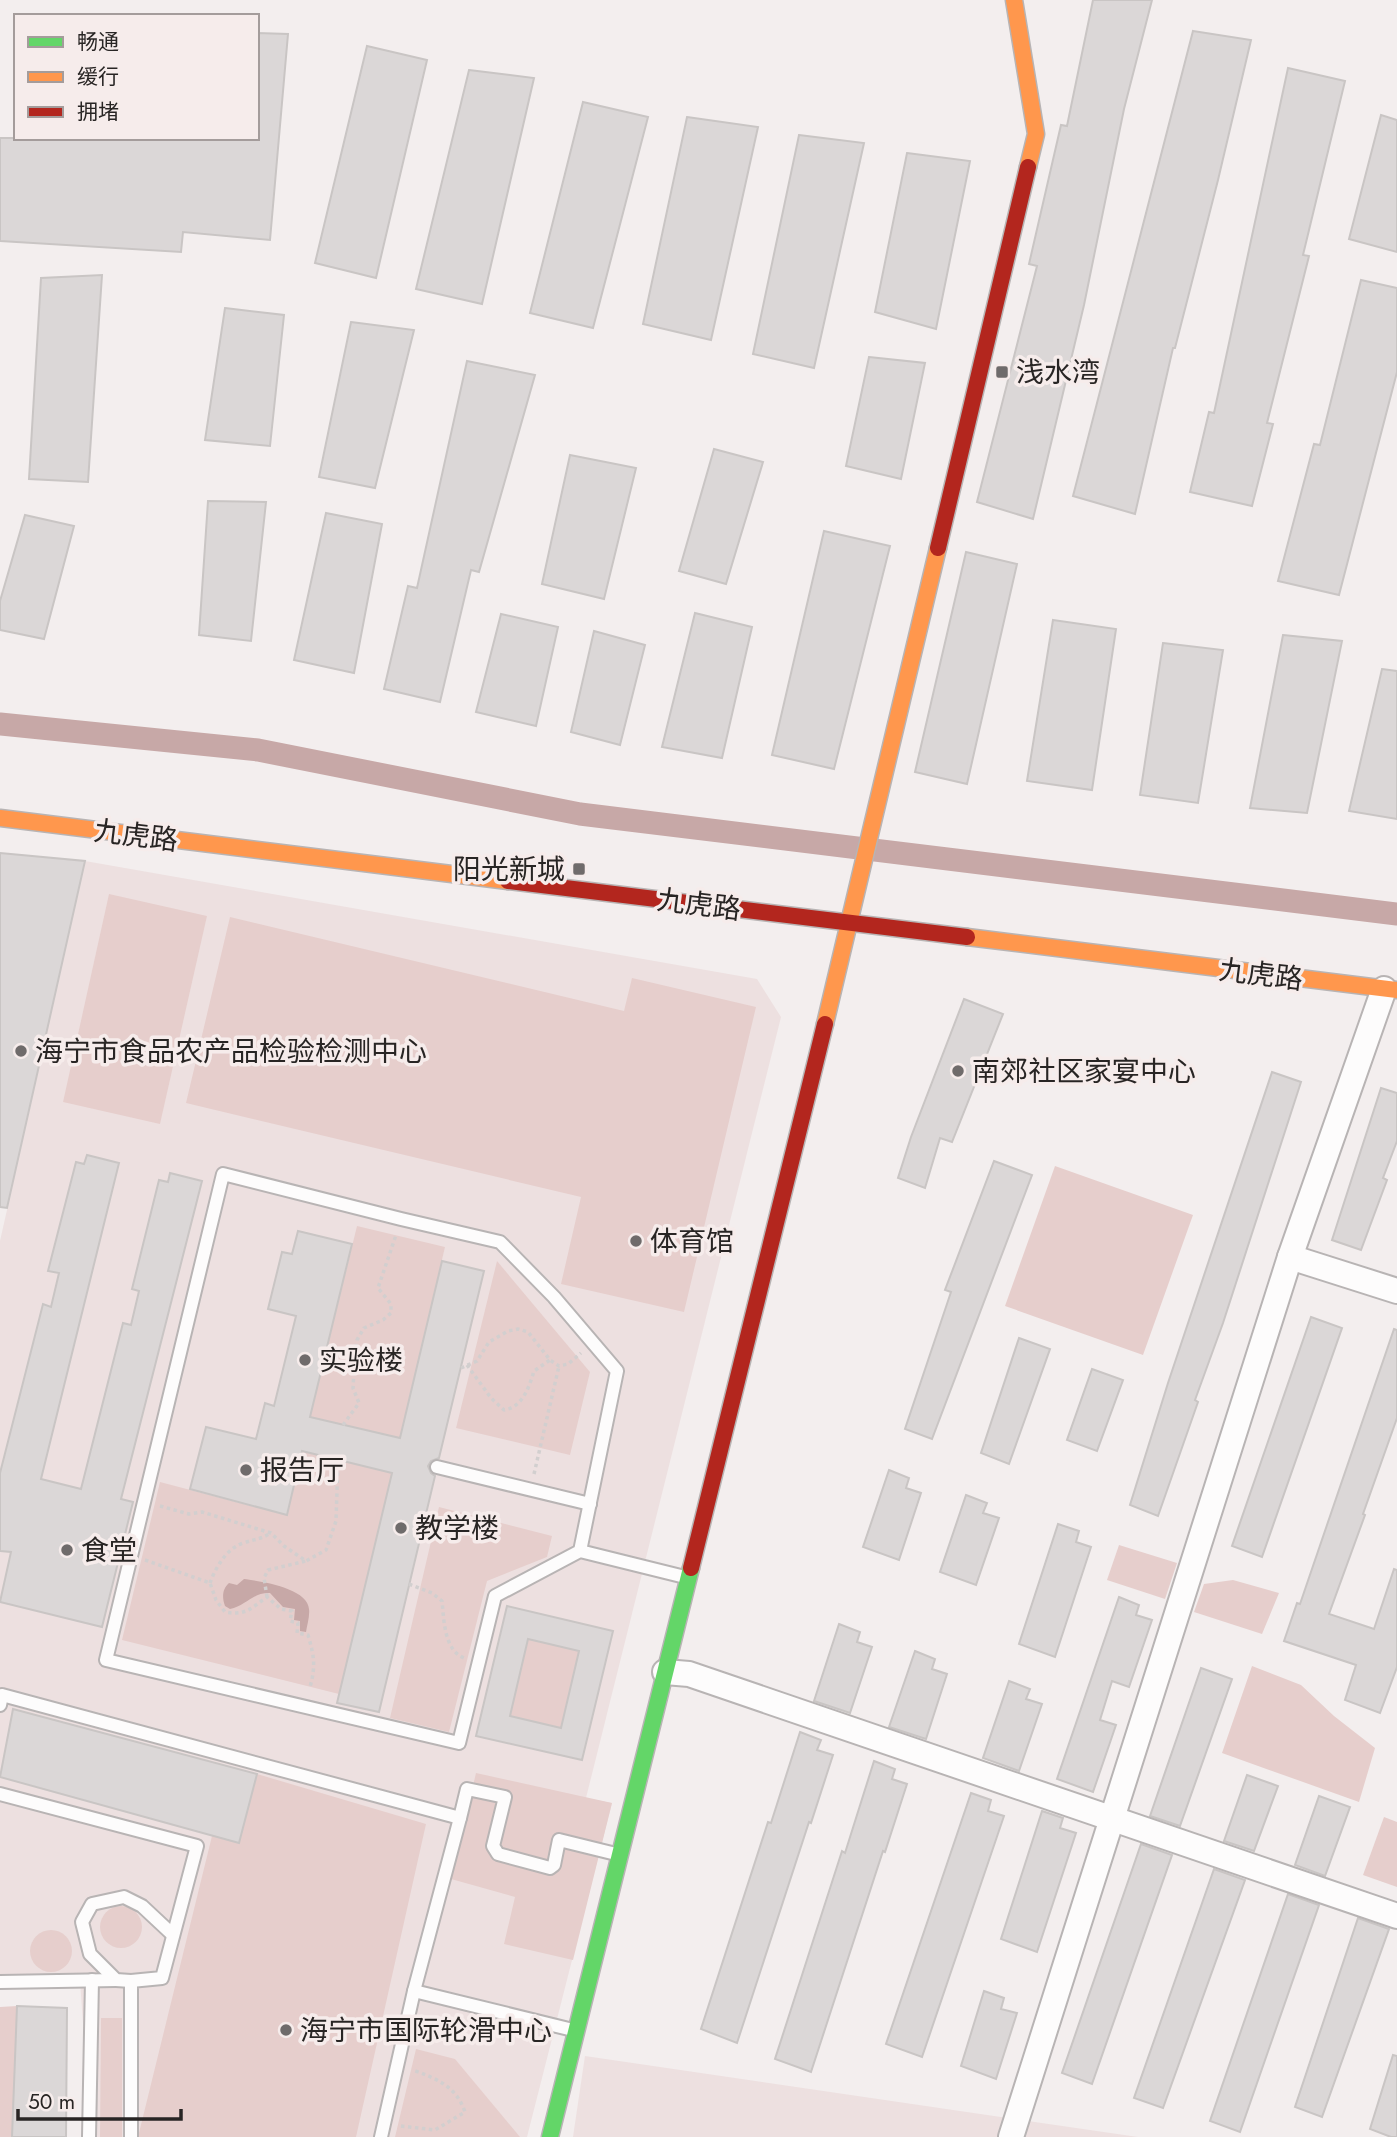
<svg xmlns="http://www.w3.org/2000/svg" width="1397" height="2137" viewBox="0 0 1397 2137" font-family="Jost,'Noto Sans SC',sans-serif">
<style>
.built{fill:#ede0e0}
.green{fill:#e6cecc}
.water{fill:#c7a8a7}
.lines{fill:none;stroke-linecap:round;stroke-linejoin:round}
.canal{stroke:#c7a8a7;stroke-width:23}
.building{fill:#dbd7d7;stroke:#c9c5c4;stroke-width:2;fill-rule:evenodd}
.lane-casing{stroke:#b8b4b4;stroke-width:16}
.street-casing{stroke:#b8b4b4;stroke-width:28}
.fast-casing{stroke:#b8b4b4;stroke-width:19}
.slow-casing{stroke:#b8b4b4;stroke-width:19}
.jam-casing{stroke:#b8b4b4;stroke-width:19}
.path{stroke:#d2cfcf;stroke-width:3.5;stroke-dasharray:3.5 3.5;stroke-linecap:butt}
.lane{stroke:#fdfcfc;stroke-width:12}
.street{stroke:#fdfcfc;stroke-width:24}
.fast{stroke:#63d668;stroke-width:16}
.slow{stroke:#ff974d;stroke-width:16}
.jam{stroke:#b3261e;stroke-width:16}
.poi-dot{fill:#6f6b6b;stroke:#f6eceb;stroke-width:2.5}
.labels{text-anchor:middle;stroke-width:7;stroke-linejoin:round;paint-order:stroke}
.poi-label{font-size:28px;fill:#282524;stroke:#f6eceb;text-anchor:start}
.street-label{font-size:28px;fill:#282524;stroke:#f6eceb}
</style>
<rect width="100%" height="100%" fill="#f3eeee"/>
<!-- built -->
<g class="built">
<polygon points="85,861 757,979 781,1017 586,1798 612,1803 527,2137 91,2137 80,1981 0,1979 0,1241"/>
<polygon points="585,2056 1138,2137 573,2137"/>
</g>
<!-- green -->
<g class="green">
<polygon points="109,894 207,916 160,1124 63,1102"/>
<polygon points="230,917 624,1011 632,978 756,1007 684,1312 561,1284 581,1197 186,1103"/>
<polygon points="1055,1166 1193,1215 1143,1355 1005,1306"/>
<polygon points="357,1226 445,1247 400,1438 310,1417"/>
<polygon points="497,1261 590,1372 570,1455 456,1428"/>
<polygon points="302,1451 392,1473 339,1694 122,1640 160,1482 286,1515"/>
<polygon points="439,1507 552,1536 547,1557 487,1581 449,1732 390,1718"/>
<polygon points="1119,1545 1177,1563 1165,1599 1107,1580"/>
<polygon points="1233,1580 1279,1593 1262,1634 1194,1612 1204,1584"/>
<polygon points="527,1639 581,1651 563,1728 510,1716"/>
<polygon points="1252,1666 1301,1685 1334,1716 1375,1748 1359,1802 1222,1753"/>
<polygon points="476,1773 612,1803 573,1960 504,1944 515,1897 451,1879"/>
<polygon points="257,1774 426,1824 356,2137 138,2137 212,1836 239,1843"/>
<polygon points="1384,1817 1397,1822 1397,1887 1363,1875"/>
<circle cx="121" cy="1927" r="21"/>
<circle cx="51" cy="1951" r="21"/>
<polygon points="17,2006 12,2137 0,2137 0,2007"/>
<polygon points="101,2018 122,2018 122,2137 100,2137"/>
<polygon points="416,2049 455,2059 520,2137 395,2137"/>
</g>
<!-- water -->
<path class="water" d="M244 1579C260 1581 308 1588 309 1609 310 1616 307 1625 306 1632L300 1631V1621L294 1620 295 1609 283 1607 270 1593C253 1592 246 1606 230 1609L225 1606C222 1598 222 1589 229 1583L237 1585Z"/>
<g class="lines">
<!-- canal -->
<polyline class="canal" points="0,724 258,750 580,814 1397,914"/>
</g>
<!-- building -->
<g class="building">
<polygon points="1093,0 1152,0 1124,109 1084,305 1033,519 977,502 1037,266 1029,264 1061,125 1067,126"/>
<polygon points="1193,31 1251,40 1218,180 1175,348 1173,348 1135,514 1073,496"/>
<polygon points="257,33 288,34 270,240 183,232 181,252 0,241 0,138 257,138"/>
<polygon points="367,46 427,60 376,278 315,263"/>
<polygon points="1288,68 1345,81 1303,255 1309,256 1267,423 1273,424 1252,506 1190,492 1209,412 1214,413"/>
<polygon points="469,70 534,78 482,304 416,289"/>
<polygon points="583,102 648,117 593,328 530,313"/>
<polygon points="1381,115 1397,120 1397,252 1349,239"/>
<polygon points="687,117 758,127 711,340 643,324"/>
<polygon points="799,135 864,143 814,368 753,354"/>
<polygon points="907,153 970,161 936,329 875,312"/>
<polygon points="102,275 88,482 29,479 41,278"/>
<polygon points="1361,280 1397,288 1397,372 1339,595 1278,581 1314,444 1320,445"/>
<polygon points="225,308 284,315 270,446 205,440"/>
<polygon points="351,322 414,330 375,488 319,477"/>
<polygon points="869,357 925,363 901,479 846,466"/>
<polygon points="467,361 535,375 479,572 471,570 440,702 384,689 408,586 417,588"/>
<polygon points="714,449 763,462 726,584 679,571"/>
<polygon points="570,455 636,468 604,599 542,584"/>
<polygon points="208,501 266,502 251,641 199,635"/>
<polygon points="326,513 382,524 354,673 294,660"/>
<polygon points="25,515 74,526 44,639 0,630 0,601"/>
<polygon points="824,531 890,546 834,769 772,755"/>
<polygon points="966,552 1017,564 967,784 915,772"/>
<polygon points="695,613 752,627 722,758 662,747"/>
<polygon points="501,614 558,627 536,726 476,712"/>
<polygon points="1053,620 1116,629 1092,790 1027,781"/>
<polygon points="594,631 645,645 620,745 571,732"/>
<polygon points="1283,635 1342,641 1307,813 1250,808"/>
<polygon points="1163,643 1223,650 1198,803 1140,795"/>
<polygon points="1382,669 1397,671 1397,819 1349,811"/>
<polygon points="0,853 85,861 7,1208 0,1207"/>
<polygon points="964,999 1003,1014 952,1142 940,1138 925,1188 898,1178 911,1137"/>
<polygon points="1272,1072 1301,1082 1223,1323 1195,1400 1198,1402 1158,1516 1130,1505 1168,1383"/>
<polygon points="1381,1088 1397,1093 1397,1141 1383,1178 1387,1180 1361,1250 1332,1240"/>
<polygon points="87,1155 119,1163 41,1479 81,1489 123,1323 131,1325 139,1291 132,1289 159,1180 168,1182 170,1173 202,1181 121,1499 133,1502 102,1627 0,1602 11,1552 0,1551 0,1473 43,1304 51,1307 59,1273 48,1271 76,1162 84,1164"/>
<polygon points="994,1161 1032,1175 932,1439 905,1429 951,1292 945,1290"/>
<polygon points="298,1231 352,1244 310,1417 400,1438 442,1261 484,1271 439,1458 431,1461 428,1466 431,1473 435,1476 379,1712 337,1703 392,1473 302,1451 287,1515 190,1489 206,1427 256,1439 265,1403 274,1406 296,1316 268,1309 282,1252 292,1254"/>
<polygon points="1311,1317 1342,1328 1262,1557 1232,1546"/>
<polygon points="1394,1329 1397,1330 1397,1418 1363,1514 1365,1515 1329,1614 1374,1629 1394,1569 1397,1570 1397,1667 1380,1713 1345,1700 1356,1665 1284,1641 1297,1603 1300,1604"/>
<polygon points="1019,1338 1050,1349 1009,1464 981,1453"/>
<polygon points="1092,1369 1123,1380 1097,1451 1067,1440"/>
<polygon points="889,1470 909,1478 906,1488 921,1493 899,1560 863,1547"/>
<polygon points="966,1495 987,1503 983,1513 999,1518 976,1585 940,1572"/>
<polygon points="1058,1524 1079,1531 1076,1542 1091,1547 1055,1657 1019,1644"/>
<polygon points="1119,1597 1139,1605 1136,1615 1152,1620 1129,1687 1112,1681 1100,1720 1116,1725 1093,1792 1057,1779"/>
<path d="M507 1606 613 1631 582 1760 476 1736ZM528 1639 579 1651 561 1728 510 1716Z"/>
<polygon points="839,1624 860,1632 857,1642 872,1647 850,1713 814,1701"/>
<polygon points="915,1651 935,1659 932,1669 947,1674 926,1739 889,1727"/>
<polygon points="1201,1668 1232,1679 1180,1826 1150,1816"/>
<polygon points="1009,1681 1030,1689 1026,1699 1042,1704 1019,1771 983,1758"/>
<polygon points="13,1709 257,1774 239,1843 0,1777"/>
<polygon points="800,1732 821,1740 817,1750 833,1755 811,1823 809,1822 737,2043 701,2029 768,1822 771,1823"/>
<polygon points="874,1761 895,1769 892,1779 907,1784 885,1852 883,1851 811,2072 775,2059 842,1851 845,1853"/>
<polygon points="1247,1775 1278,1786 1254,1851 1224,1841"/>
<polygon points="971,1793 991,1800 988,1811 1004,1816 922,2057 886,2044"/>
<polygon points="1319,1796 1350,1807 1325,1876 1295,1865"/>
<polygon points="1042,1811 1063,1818 1060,1828 1076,1833 1037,1952 1001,1939"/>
<polygon points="1141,1844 1172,1855 1092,2084 1062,2073"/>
<polygon points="1214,1869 1245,1880 1163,2108 1134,2098"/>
<polygon points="1288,1894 1319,1905 1240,2132 1210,2121"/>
<polygon points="1358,1918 1389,1929 1322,2117 1295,2107"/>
<polygon points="984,1991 1004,1998 1001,2009 1017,2013 996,2079 961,2066"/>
<polygon points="17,2006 67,2008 66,2137 12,2137"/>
<polygon points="1393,2055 1397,2056 1397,2137 1391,2137 1370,2129"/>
</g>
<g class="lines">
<!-- lane casing -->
<g class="lane-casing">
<g id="lane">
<polyline points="437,1467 590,1504"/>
<polyline points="580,1551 495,1596 459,1743 106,1660 223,1174 401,1219 500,1242 554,1297 617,1371 580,1551 685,1577"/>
<polyline points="0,1705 2,1695 460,1818 467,1789 505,1797 493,1846 498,1854 550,1868 554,1865 559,1840 616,1854"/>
<polyline points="0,1794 197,1846 162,1978 131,1981 131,2137"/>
<polyline points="460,1818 414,1991 573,2030"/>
<polyline points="131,1981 116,1980 90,1954 82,1922 92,1904 124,1897 142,1906 173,1935"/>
<polyline points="0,1982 116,1980"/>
<polyline points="89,2137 92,1980"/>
<polyline points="381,2137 414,1991"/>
</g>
</g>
<!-- street casing -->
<g class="street-casing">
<g id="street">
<polyline points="1290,1257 1397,1291"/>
<polyline points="665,1672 689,1674 1397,1916"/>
<polyline points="1011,2137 1290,1257 1384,989"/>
</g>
</g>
<!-- fast casing -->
<g class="fast-casing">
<polyline id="fast" points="550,2137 691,1568"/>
</g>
<!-- slow casing -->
<g class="slow-casing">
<g id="slow">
<polyline points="1014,0 1036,134 1028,167"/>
<polyline points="0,818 508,881"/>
<polyline points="967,937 1397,990"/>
<polyline points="825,1024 938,548"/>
</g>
</g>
<!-- jam casing -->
<g class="jam-casing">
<g id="jam">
<polyline points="938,548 1028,167"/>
<polyline points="508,881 967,937"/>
<polyline points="691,1568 825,1024"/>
</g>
</g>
<!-- path -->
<g class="path">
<path d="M467 1365 491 1398 504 1410C523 1407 529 1387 534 1371L550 1360"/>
<polyline points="461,1368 477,1361 489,1342 508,1331 518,1329 528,1332 550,1360 559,1366 568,1364 581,1353"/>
<polyline points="343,1425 359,1403 353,1388 355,1353 357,1340 364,1328 383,1320 391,1313 391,1304 378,1288 396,1235"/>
<polyline points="534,1474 559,1366"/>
<polyline points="160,1506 189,1514 202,1512 271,1533 284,1546 306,1561 326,1550 336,1521 338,1460"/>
<path d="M145 1560 210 1583 216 1600 225 1612C246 1616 251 1608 267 1597L281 1609 292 1611 290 1621 298 1623 297 1633 308 1635C314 1655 316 1666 310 1687"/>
<path d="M210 1583C216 1567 226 1549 243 1543 255 1539 259 1540 271 1533"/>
<path d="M409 1584 432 1593 442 1601C444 1620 444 1650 464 1658"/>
<polyline points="267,1597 264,1578 268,1570 306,1561"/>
<path d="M401 2126 435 2130 465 2112C456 2086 437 2079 413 2070"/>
</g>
<!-- lane -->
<use href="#lane" class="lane"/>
<!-- street -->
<use href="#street" class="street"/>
<!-- fast -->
<use href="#fast" class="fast"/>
<!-- slow -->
<use href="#slow" class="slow"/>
<!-- jam -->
<use href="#jam" class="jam"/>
</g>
<!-- markers -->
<g class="poi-dot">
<rect x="995" y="365" width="14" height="14" rx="3.5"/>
<rect x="572" y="862" width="14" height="14" rx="3.5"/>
<circle cx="21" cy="1051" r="7"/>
<circle cx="958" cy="1071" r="7"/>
<circle cx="636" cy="1241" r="7"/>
<circle cx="305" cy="1360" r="7"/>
<circle cx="246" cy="1470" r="7"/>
<circle cx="401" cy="1528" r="7"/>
<circle cx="67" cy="1550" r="7"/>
<circle cx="286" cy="2030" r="7"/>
</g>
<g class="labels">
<!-- poi labels -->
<g class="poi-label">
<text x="1016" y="382">浅水湾</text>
<text x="565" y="879" text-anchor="end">阳光新城</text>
<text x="35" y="1061">海宁市食品农产品检验检测中心</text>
<text x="972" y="1081">南郊社区家宴中心</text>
<text x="650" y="1251">体育馆</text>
<text x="319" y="1370">实验楼</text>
<text x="260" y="1480">报告厅</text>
<text x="415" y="1538">教学楼</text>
<text x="81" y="1560">食堂</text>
<text x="300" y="2040">海宁市国际轮滑中心</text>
</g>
<!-- street labels -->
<g class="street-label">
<text transform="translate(136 835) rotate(7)" y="10">九虎路</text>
<text transform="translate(699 904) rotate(7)" y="10">九虎路</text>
<text transform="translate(1261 974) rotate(7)" y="10">九虎路</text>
</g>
</g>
<!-- legend -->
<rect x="14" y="14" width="245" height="126" fill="#f6eceb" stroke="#a49c9b" stroke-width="2"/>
<rect x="28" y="37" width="35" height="10" fill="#63d668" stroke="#a49c9b" stroke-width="2"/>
<text x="77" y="49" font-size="21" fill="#282524">畅通</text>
<rect x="28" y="72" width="35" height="10" fill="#ff974d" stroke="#a49c9b" stroke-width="2"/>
<text x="77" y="84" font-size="21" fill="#282524">缓行</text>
<rect x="28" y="107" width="35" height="10" fill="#b3261e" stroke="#a49c9b" stroke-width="2"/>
<text x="77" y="119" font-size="21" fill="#282524">拥堵</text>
<!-- scale -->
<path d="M18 2109v10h163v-10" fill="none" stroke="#282524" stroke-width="3.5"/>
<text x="28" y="2109" font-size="21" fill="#282524" stroke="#f6eceb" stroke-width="5" paint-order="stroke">50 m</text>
</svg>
